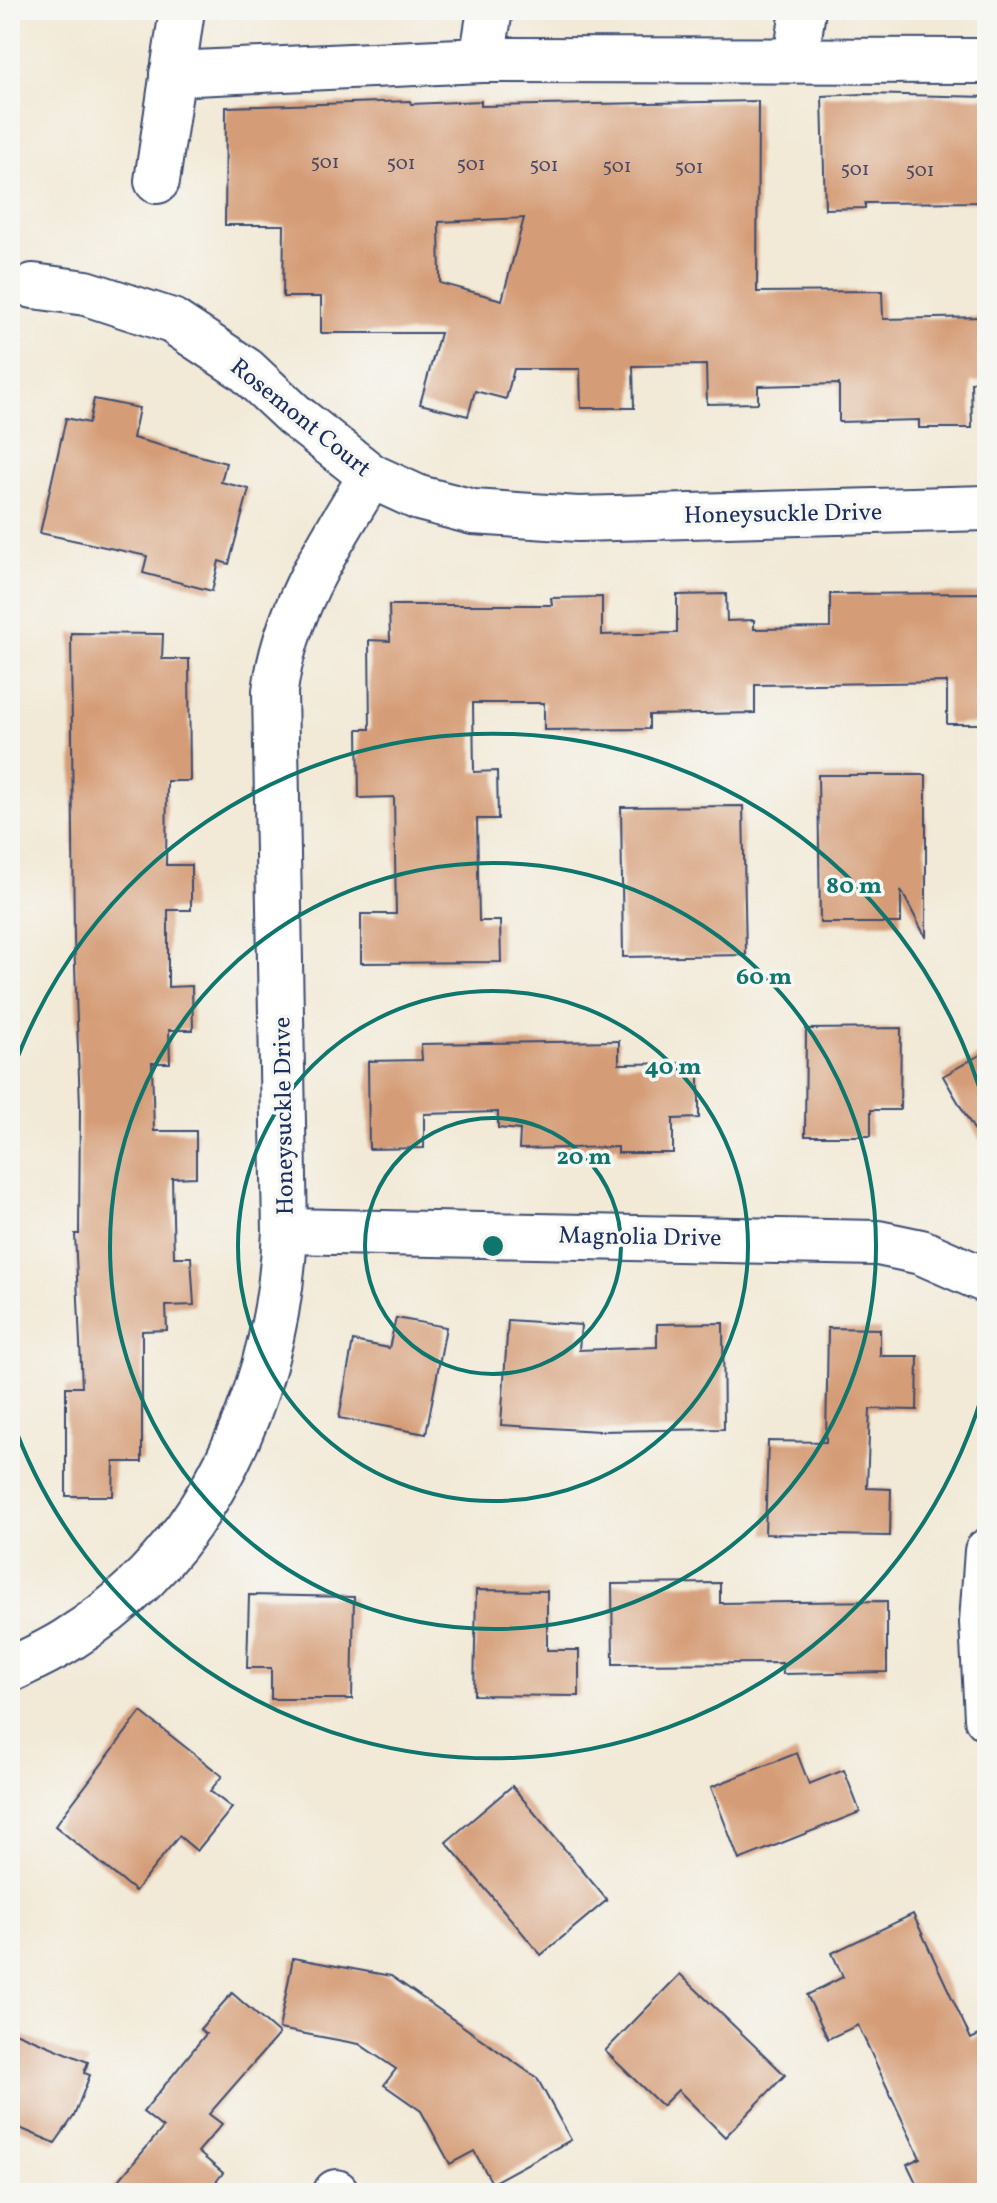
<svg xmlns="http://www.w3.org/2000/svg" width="997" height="2203" viewBox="0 0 997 2203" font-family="Vollkorn,serif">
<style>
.building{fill:#d59d77;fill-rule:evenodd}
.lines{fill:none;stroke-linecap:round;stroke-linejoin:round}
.minor-casing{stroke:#3b4b70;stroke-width:48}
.minor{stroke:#fff;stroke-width:44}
.ring{fill:none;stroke:#0f766e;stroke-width:4}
.labels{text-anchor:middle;stroke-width:7;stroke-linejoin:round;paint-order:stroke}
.number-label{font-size:20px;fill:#4a4a64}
.street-label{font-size:24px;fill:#1b2f5e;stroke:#f6f6f2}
.centre{fill:#0f766e;stroke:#f6f6f2;stroke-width:4}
.ring-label{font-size:24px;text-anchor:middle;font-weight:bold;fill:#0f766e;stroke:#f6f6f2;stroke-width:7;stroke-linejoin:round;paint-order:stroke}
</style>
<rect width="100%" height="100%" fill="#f6f6f2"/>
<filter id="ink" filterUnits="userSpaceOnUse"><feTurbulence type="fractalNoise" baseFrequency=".0125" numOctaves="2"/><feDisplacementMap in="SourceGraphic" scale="16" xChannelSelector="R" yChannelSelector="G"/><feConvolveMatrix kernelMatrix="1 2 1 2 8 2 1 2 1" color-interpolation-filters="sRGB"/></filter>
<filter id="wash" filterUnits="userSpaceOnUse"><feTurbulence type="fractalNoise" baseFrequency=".006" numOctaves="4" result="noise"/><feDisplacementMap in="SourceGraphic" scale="32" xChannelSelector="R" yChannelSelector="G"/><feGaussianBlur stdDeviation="1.8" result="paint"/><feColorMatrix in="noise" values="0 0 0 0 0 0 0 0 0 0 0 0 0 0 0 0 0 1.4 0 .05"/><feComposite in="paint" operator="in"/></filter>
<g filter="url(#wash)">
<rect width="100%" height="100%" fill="#f2e9d6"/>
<g id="blocks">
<!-- building -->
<g class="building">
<polygon points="863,94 987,97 987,202 865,203 865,208 825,209 822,96"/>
<path d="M410 101 411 104 481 101V106L758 101 757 292 882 291 883 319 987 317V381L971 382 972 428H919V420L839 422V384L758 386V403L707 404 706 365 633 366 634 408H581L580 369H514L506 399 475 391 468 416 420 404 440 333H321V297H283L284 225H225L226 107ZM524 218 502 300 440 283 439 222Z"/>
<polygon points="94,399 139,408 133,438 226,463 221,482 249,489 229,564 219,561 212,591 143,573 147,556 40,533 66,418 89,423"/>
<polygon points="987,593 987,724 947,724 947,682 755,685 755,713 649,715 649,729 544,730 544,703 473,703 474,772 497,771 498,819 477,819 479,921 500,921 501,962 361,963 361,914 396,914 394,797 359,798 358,729 370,729 369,640 390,641 389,605 552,605 551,598 602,597 602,635 677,633 677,595 726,594 727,621 754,620 754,629 830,628 830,594"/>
<polygon points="71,633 163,634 162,659 189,659 190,781 167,781 166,865 191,865 191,910 168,910 168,987 192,986 193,1030 169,1030 170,1063 152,1063 154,1131 196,1131 196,1177 172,1178 174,1257 191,1257 194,1305 166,1306 167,1330 142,1331 142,1462 114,1462 113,1496 66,1496 66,1387 82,1387 75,1234 79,1234 80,1106 74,938"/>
<polygon points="818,775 926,775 926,938 901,890 901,923 820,923"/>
<polygon points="743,806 746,955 623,957 621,807"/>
<polygon points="901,1028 900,1110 871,1110 871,1136 805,1136 806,1029"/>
<polygon points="619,1041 619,1064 699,1063 699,1118 673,1119 673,1153 618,1153 618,1147 519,1149 520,1130 498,1128 498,1112 424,1114 424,1148 369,1149 368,1061 422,1060 421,1044"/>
<polygon points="987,1051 987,1152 943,1076"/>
<polygon points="396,1318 446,1327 426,1434 339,1418 353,1341 389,1348"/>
<polygon points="508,1320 581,1325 579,1350 657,1347 657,1324 723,1323 724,1429 599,1431 501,1425"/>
<polygon points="828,1328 880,1329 880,1356 918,1356 917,1410 870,1409 867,1488 891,1489 890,1536 765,1534 768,1441 826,1442"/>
<polygon points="720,1583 720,1603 887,1601 887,1672 783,1674 782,1663 613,1664 612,1584"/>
<polygon points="476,1590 547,1591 547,1650 579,1650 579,1696 474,1695"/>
<polygon points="249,1595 354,1597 352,1699 271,1699 271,1668 247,1668"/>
<polygon points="141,1712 222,1776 210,1791 232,1808 197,1851 179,1836 135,1891 55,1826"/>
<polygon points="797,1753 809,1784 844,1770 860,1812 739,1860 711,1787"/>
<polygon points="512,1786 607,1900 541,1955 446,1842"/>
<polygon points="913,1914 971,2039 987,2031 987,2193 921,2193 907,2164 920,2158 858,2025 828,2039 807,1995 843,1977 832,1953"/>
<polygon points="293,1958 391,1976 537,2078 571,2140 492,2183 474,2151 450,2164 421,2111 384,2085 396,2069 359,2044 279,2029"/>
<polygon points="680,1974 785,2075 725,2137 678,2090 662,2106 605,2051"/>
<polygon points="232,1993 279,2034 209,2114 222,2124 198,2152 223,2173 207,2193 108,2193 163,2128 143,2112 206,2034 200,2029"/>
<polygon points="10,2030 88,2062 84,2073 90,2075 74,2116 55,2143 10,2124"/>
</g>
</g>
</g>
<g filter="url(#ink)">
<use href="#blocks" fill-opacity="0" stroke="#3b4b70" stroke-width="2"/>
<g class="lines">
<!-- minor casing -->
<g class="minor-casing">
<g id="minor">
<polyline points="796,59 803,10"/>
<polyline points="482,60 490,10"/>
<polyline points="172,74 482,60 987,61"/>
<polyline points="157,181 182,10"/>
<polyline points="33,286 86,293 172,321 246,370 294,415 371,476 419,498 473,512 578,519 987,508"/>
<polyline points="285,1231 878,1243 921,1252 987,1281"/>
<polyline points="987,1551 982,1622 987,1718"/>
<path d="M10 1670C30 1660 51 1651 69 1639 209 1552 278 1390 285 1231L275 691C285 611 329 544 371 476"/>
<polyline points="336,2193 336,2192"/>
</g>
</g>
<!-- minor -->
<use href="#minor" class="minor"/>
</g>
</g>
<!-- distance rings -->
<g class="ring">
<circle cx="493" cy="1246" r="128"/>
<circle cx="493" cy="1246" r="255"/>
<circle cx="493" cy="1246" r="383"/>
<path d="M987 1378A511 511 0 0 1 11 1417M11 1075A511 511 0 0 1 987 1114"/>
</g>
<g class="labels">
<!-- number labels -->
<g class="number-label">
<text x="325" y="168">501</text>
<text x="401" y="169">501</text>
<text x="471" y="170">501</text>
<text x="544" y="171">501</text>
<text x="617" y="172">501</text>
<text x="689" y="173">501</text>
<text x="855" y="175">501</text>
<text x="920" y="176">501</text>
</g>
<!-- street labels -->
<g class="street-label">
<text transform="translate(301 417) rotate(39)" y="8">Rosemont Court</text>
<text transform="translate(783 513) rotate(-1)" y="8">Honeysuckle Drive</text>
<text transform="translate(283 1116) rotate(-91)" y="8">Honeysuckle Drive</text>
<text transform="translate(640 1236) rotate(1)" y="8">Magnolia Drive</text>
</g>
</g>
<circle cx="493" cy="1246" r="12" class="centre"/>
<g class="ring-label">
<text x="854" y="893">80 m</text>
<text x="764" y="984">60 m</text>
<text x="673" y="1074">40 m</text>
<text x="584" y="1164">20 m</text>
</g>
<!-- margin -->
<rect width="997" height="2203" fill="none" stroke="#f6f6f2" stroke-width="40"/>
</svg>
